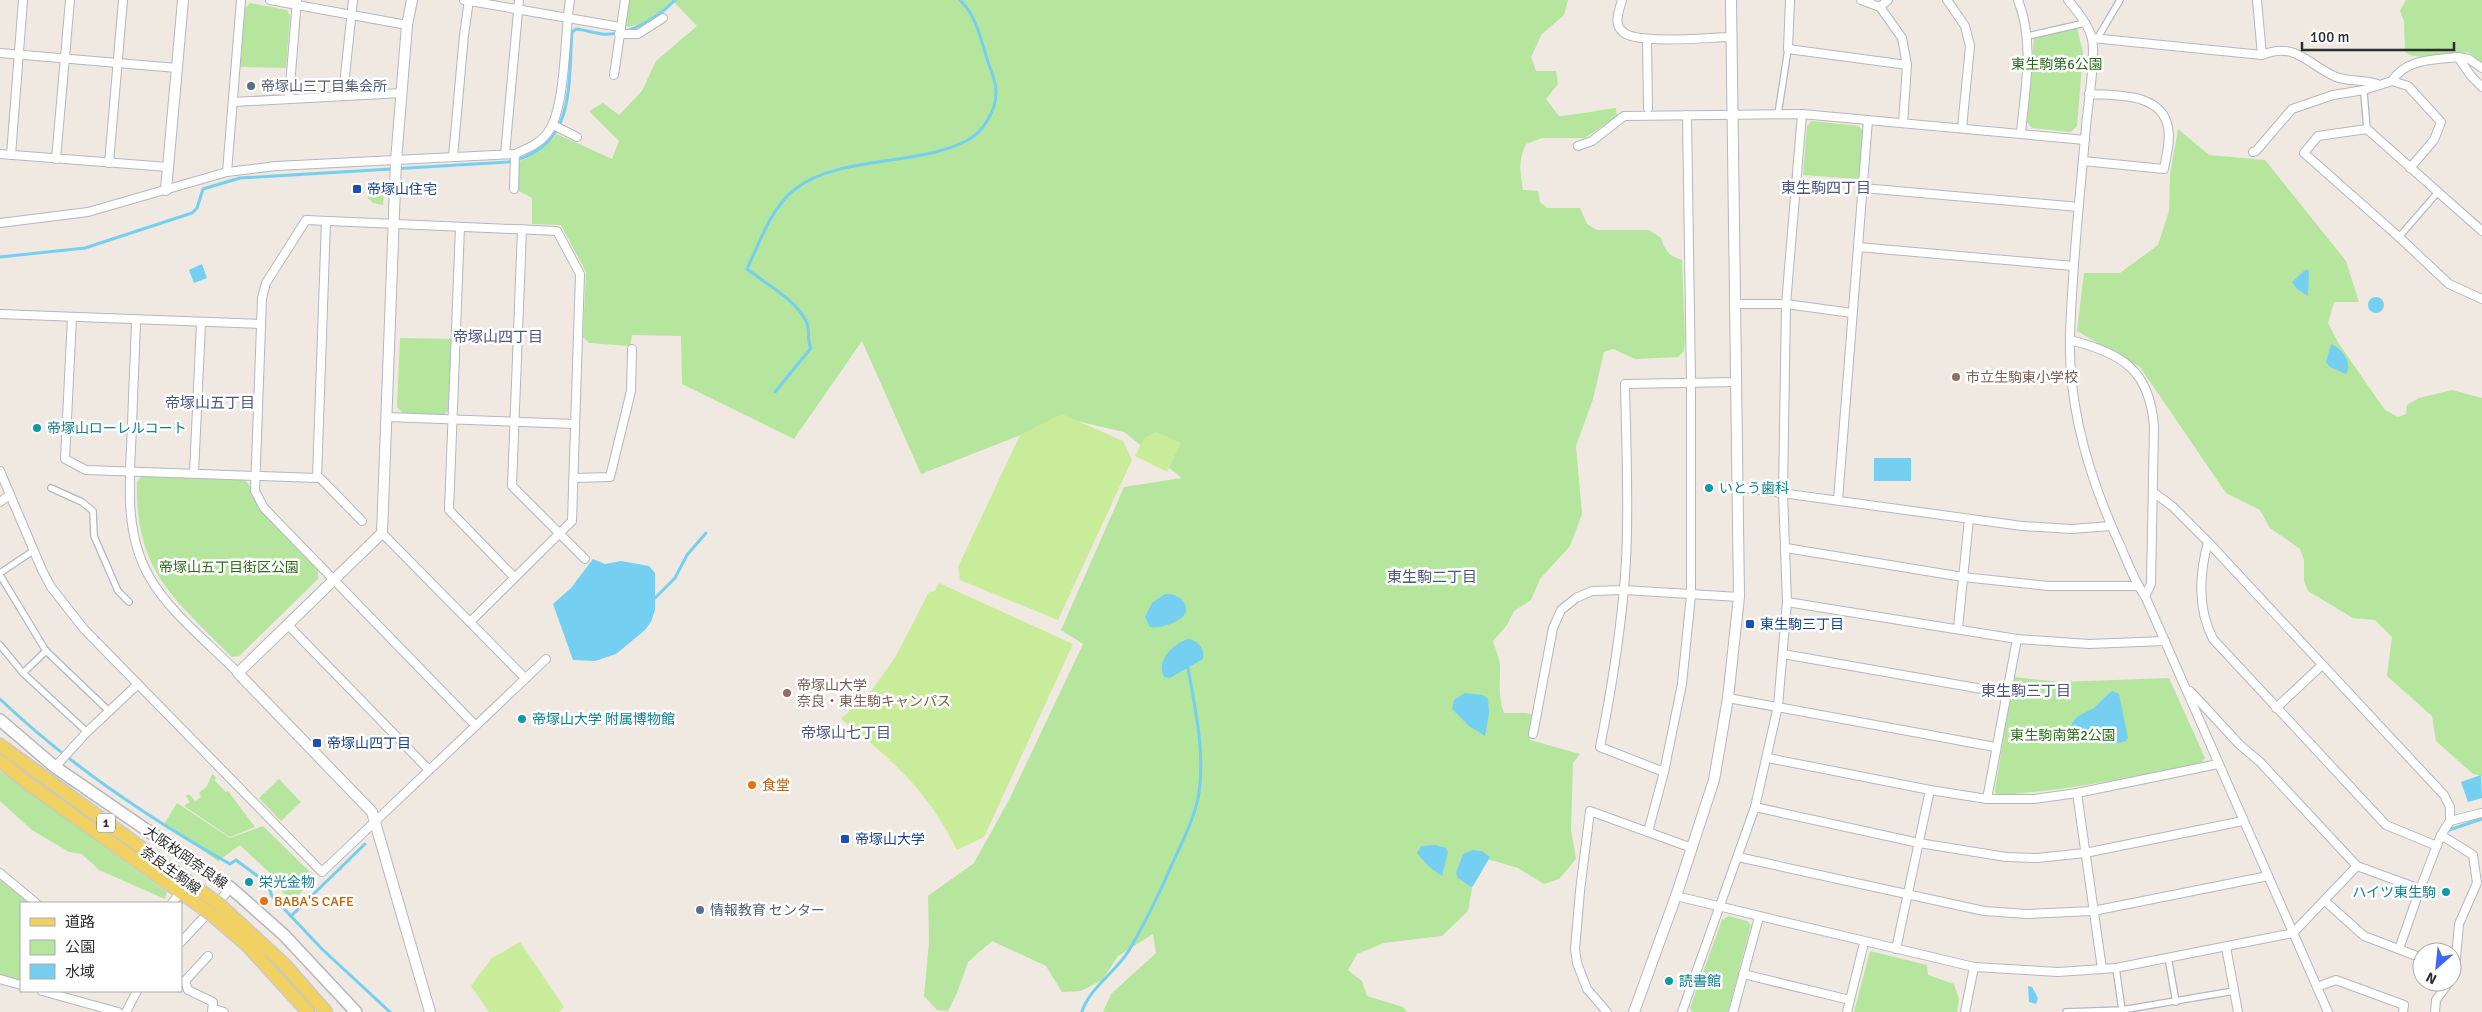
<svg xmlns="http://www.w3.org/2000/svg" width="2482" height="1012" viewBox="0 0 2482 1012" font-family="Signika,'Noto Sans JP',sans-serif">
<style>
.green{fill:#b6e59e}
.pitch{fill:#c9ec9a}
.water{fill:#75cff0}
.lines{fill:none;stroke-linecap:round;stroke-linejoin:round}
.stream{stroke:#75cff0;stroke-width:3}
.pedestrian-casing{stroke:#b4b7c1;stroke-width:8}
.minor-casing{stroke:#b4b7c1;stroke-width:10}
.tertiary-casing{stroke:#b4b7c1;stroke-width:12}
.secondary-casing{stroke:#b4b7c1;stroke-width:14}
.primary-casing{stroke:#c9c9c9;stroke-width:15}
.pedestrian{stroke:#fff;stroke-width:5.5}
.minor{stroke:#fff;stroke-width:8}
.tertiary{stroke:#fff;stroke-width:10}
.secondary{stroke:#fff;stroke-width:11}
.primary{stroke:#f2d163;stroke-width:12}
.primary-bridge-casing{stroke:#c9c9c9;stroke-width:15;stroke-linecap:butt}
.primary-bridge{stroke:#f2d163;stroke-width:12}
.service-dot{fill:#5c6f8a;stroke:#fff;stroke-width:2}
.transit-dot{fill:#1a4fb4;stroke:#fff;stroke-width:2}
.education-dot{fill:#8d6e63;stroke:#fff;stroke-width:2}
.culture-dot{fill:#0f9aa8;stroke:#fff;stroke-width:2}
.food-dot{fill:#e8710a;stroke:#fff;stroke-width:2}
.labels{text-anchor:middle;stroke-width:5;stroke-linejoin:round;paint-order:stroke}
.shield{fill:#fff;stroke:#6d6d6d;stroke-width:1}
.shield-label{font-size:12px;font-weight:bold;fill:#2e2e2e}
.park-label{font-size:14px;fill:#2c6e1b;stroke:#fff}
.service-label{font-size:14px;fill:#4e5e75;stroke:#fff;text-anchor:start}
.transit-label{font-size:14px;fill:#164399;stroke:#fff;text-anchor:start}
.education-label{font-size:14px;fill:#785e54;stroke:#fff;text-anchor:start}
.culture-label{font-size:14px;fill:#0d838f;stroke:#fff;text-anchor:start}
.food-label{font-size:14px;fill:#c56008;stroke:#fff;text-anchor:start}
.street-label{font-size:14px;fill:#2e2e2e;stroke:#fff}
.neighbourhood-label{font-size:15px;fill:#4d5680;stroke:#fff}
</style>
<rect width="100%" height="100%" fill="#efe9e1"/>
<!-- green -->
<g class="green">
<path d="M630 0H1568L1564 15 1542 34 1531 57 1536 71H1556L1558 84 1546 99 1559 116C1579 115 1596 110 1616 108L1617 116 1585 138H1542L1526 144C1518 161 1520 172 1523 190L1538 191 1540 202 1547 208H1580L1587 224 1597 230H1649L1661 238C1665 251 1669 256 1682 260L1685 340 1684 351 1678 357 1635 359 1613 349 1604 352 1593 399 1576 446 1582 514 1570 546 1540 579 1531 600 1514 611 1507 625 1493 641C1495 648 1499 657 1500 665 1500 682 1498 697 1504 713H1526L1532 715 1530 740 1580 754 1573 763 1571 830 1576 859 1559 879 1544 884 1518 868 1470 854 1472 889 1468 911 1442 936 1384 943 1357 954 1348 970 1362 981 1367 996 1403 1007 1407 1012H1103L1111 994 1156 953 1153 934 1118 956 1102 980 1081 991 1062 992 1046 966 992 941 968 962 957 993 948 1011 937 1010 924 996 929 942 928 896 974 863 1010 798 1083 644 1061 630 1124 487 1182 478 1124 432 1064 418 921 474 862 341 794 439 682 384 681 336 632 335 630 346 589 343 583 337 586 272 561 225 532 224V198L517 190V162C534 156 545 148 557 134L612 159 619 141 589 111 603 103 619 115 642 91 656 61 697 26 673 1 648 22 628 27 625 25Z"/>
<path d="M2406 0H2482V63L2468 52C2451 54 2419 62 2405 52L2404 21 2400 11Z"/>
<polygon points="250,3 287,10 290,16 286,68 240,67 245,8"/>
<polygon points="2077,28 2083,53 2077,126 2071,132 2032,128 2027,122 2034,38"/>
<polygon points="1812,121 1858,126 1863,130 1859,179 1803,175 1807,126"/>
<polygon points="2178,129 2209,155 2265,160 2346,261 2359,302 2334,302 2328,323 2339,344 2385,410 2398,417 2406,414 2407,405 2419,398 2452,390 2482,398 2482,776 2473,774 2436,741 2432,716 2387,676 2392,637 2375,620 2353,618 2308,591 2304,581 2304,560 2300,549 2270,528 2260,510 2226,493 2140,367 2077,331 2084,273 2120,273 2158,245 2169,211 2170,175"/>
<polygon points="378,188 384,188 383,205 373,203 368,198 370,191"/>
<polygon points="400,338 451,339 449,410 443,415 403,413 397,407"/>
<path d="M142 476 245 480C254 489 255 503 263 513L318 570V579L239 656 232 657C174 598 135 572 137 482Z"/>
<path d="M2013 677 2060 682 2169 678 2205 758 2201 764C2133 777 2066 791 1997 795L1995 791Z"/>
<polygon points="0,771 167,892 165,899 99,870 82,854 69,852 32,830 0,801"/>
<polygon points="212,774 216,777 215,781 226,792 228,791 255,827 230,837 184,806 190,802 186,796 189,794 195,801 201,797 199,793 207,786"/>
<polygon points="279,779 301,802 281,821 259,798"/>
<polygon points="177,803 230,838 263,826 316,878 291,902 279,888 273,876 240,845 218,861 164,824"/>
<polygon points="0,880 30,903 21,903 21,980 0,975"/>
<polygon points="1729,916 1747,921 1751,925 1728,1012 1692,1012 1690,1008 1722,920"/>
<polygon points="1870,951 1927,965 1928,975 1954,984 1959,999 1957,1012 1854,1012"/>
</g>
<!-- pitch -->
<g class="pitch">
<polygon points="1062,414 1123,441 1132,460 1058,620 960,580 958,567 1020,435"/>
<polygon points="1156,432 1181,443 1167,472 1135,456 1144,438"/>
<path d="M939 583 1073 644 984 837 957 850C927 790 893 760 841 719L872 690 896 656 929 592 935 591Z"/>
<polygon points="520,942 564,1007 559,1012 489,1012 471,986 492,958"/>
</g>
<!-- water -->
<g class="water">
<polygon points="202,264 207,278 194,283 189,270"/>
<polygon points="2306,269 2309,271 2308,296 2297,289 2292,282"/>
<circle cx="2376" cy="305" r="8"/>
<path d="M2331 344C2342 349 2353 362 2346 374L2330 367 2326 362Z"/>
<rect x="1874" y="458" width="37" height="23"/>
<polygon points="593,559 605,564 621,561 649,566 655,573 655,610 651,622 645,630 616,654 595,661 573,660 553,604 571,588"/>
<path d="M1165 594C1176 593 1187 600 1186 612 1181 622 1161 629 1150 627L1145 617 1152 603Z"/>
<path d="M1188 639C1198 640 1205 649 1203 659L1170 678 1164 677C1155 661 1174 643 1188 639Z"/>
<path d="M2112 691 2119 694 2128 738 2126 741C2110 747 2083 743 2070 732 2072 715 2082 715 2094 708 2098 705 2105 696 2112 691Z"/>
<polygon points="1465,693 1483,695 1488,699 1489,713 1485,736 1469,726 1452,709 1454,700"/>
<polygon points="2481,775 2482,798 2468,802 2461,782"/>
<polygon points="1435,845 1446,848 1448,852 1442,876 1428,866 1417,853 1421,846"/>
<polygon points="1473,850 1482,851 1490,857 1473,886 1471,887 1458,878 1456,873 1463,854"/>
<polygon points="2028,986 2032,987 2038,998 2036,1004 2029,1002"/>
</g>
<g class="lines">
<!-- stream -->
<g class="stream">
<path d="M0 257 85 248 192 213 197 208 203 189 240 178 508 162C576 148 568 87 572 32L576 29C585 30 594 33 603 34 628 36 658 18 675 0"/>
<path d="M775 392 811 348C806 340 811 330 806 321 795 299 766 284 747 269 760 242 770 209 795 189 840 155 918 166 966 141 983 133 997 109 996 91 996 82 992 73 989 65 982 44 977 16 960 0"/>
<polyline points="655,598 675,578 687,555 706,533"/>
<path d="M0 699C66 762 150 819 230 864L236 860 267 883 272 896 322 949 390 1012"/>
<polyline points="2449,830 2482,819"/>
<polyline points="291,916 365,844"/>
<path d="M1082 1012C1088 990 1116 971 1128 952 1146 922 1160 892 1174 860 1184 838 1195 817 1199 793 1205 751 1195 708 1188 668"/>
</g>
<!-- pedestrian casing -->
<g class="pedestrian-casing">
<g id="pedestrian">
<polyline points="2028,36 2085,23"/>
<polyline points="2097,39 2120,0"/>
<polyline points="2364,93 2367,129"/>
<polyline points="1778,114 1788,49"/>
<polyline points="2399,237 2438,192"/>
<polyline points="51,488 82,502 93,511 94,536 118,591 129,602"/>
<polyline points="0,573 33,551"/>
<polyline points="0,575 46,651 110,712"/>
<polyline points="0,645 23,673 87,732"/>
<polyline points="23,673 46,651"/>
<polyline points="2168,957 2176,1002"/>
<polyline points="2116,968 2122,1010"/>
<polyline points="2066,1012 2122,1010 2234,991"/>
</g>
</g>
<!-- minor casing -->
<g class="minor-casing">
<g id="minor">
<polyline points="270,0 407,25"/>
<polyline points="464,0 620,27"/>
<path d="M1622 0C1619 11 1613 24 1623 32 1637 45 1710 37 1731 37"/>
<polyline points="1790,0 1788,49 1907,65"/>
<polyline points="1861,0 1880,7 1902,38 1907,65 1903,123"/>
<polyline points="1947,0 1965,26 1970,46 1962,128"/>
<path d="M2018 0C2035 43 2025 88 2021 133"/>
<path d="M2068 0C2077 11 2089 25 2092 39 2096 58 2088 104 2086 126 2080 196 2072 266 2070 337 2068 409 2090 480 2120 545 2128 563 2134 581 2145 596L2328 1012"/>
<polyline points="2257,0 2262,55"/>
<polyline points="1880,7 1888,0"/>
<polyline points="619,34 638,34 663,18"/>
<path d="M2092 38 2262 55C2296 41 2308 65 2336 77 2349 82 2364 79 2377 84"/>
<polyline points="1647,39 1648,108"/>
<polyline points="0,53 177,68"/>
<polyline points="2458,57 2469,59 2482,68"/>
<polyline points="614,75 625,0"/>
<polyline points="2392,81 2408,86 2441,122 2434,140 2410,168"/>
<polyline points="343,95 353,0"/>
<polyline points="289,98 297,0"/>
<polyline points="233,102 402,93"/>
<polyline points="553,125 577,137"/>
<polyline points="1578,146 1592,141 1624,116 1802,114 2085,140"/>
<path d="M2253 152 2256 151 2292 109 2333 95 2364 90 2392 81C2406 58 2435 60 2458 57L2471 76 2482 87"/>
<polyline points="0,154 168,167"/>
<polyline points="505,154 519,0"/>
<polyline points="11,155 23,0"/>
<polyline points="453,157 464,35 469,0"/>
<polyline points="56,159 70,0"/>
<path d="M2083 161 2164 169C2166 156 2171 141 2168 127 2161 92 2116 96 2089 94"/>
<polyline points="109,163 123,0"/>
<polyline points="227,172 241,0"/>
<polyline points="1863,188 2079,207"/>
<polyline points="514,189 515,154"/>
<polyline points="326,221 317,478 320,478 362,521"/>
<path d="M0 223 88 212 227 172 276 166 515 154C526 149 537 145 545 136 567 113 564 34 570 0"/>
<polyline points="460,227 449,510 514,577"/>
<polyline points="522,229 512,486 585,559"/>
<polyline points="2482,231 2367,129 2318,136 2304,153 2399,237 2449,284 2482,299"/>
<polyline points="1858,247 2073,266"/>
<polyline points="1735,304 1786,304 1852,313"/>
<polyline points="0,314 260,324"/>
<polyline points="72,317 65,459 86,470 317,478"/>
<path d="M136 320C135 356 133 391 132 426 130 478 123 532 150 578 170 613 210 644 238 673"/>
<path d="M2070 340C2122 353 2150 370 2154 427L2151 584 2145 596"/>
<polyline points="387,417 575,424"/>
<polyline points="0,471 42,570 51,587 84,629 322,872 546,659"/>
<polyline points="194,473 201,323"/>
<polyline points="574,478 610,477 631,391 632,349"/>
<polyline points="1738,487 2022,526 2071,529 2111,526"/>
<polyline points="2153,492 2172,506 2208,542 2444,795 2450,807 2450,821 2441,835 2420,889 2357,866 2260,762 2239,744 2190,691"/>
<polyline points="1838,500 1868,120"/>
<polyline points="0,502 10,495"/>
<polyline points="382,533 525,678"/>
<path d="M2208 542C2199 575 2197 608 2213 639L2386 825 2437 846"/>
<polyline points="1786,548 1963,577 2048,586 2138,586"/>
<polyline points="1787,602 2017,639 2089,644 2165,641"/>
<polyline points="470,622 572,521 580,274 557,231 306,220 266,283 262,298 255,491 264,508 475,725"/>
<polyline points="288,625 429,770"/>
<polyline points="1958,628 1969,519"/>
<polyline points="1783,654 2005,693"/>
<polyline points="1728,698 1995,747"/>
<polyline points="2276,708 2322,665"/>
<polyline points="1533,734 1553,628 1561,610 1576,598 1592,591 1624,590 1739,597"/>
<polyline points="1768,758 1930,790 1987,799 2034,799 2077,793 2218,764"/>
<polyline points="55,767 87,732 138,684"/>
<path d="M1664 772 1600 747C1614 677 1626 604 1627 532 1628 483 1626 434 1625 384L1737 382"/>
<polyline points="2077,793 2102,969"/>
<polyline points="1987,799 2017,639"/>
<polyline points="1755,807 1919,843 2006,857 2037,858 2085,853 2243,821"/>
<polyline points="2450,821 2482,813"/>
<polyline points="1648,832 1664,772 1682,684 1691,595 1691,383 1687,115"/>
<polyline points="2441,835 2473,855 2477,883 2459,924 2455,970 2452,975"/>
<polyline points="1738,857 1984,911 2027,914 2093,911 2268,876"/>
<polyline points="0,873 36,903"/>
<polyline points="1676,896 1974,967 2058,972 2116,968 2293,933 2357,866"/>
<polyline points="2325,901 2364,936 2422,958"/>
<polyline points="172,903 176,898"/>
<polyline points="181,942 231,888"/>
<polyline points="2226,947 2238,1012"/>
<polyline points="1896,949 1930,790"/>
<polyline points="2399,949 2420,889"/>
<polyline points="208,956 185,981 188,990 213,1002 212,1012"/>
<polyline points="1743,974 1850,1000"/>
<polyline points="0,979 21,985"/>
<polyline points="2317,987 2336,980 2404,1005 2403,1012"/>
<polyline points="42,991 118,1012"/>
<polyline points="214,1009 224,1012"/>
<polyline points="126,1012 137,991"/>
<polyline points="1607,1012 1587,989 1577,963 1575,949 1580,891 1590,811 1692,848"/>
<polyline points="1682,1012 1755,807 1778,706 1787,602 1783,493 1786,304 1802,114"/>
<polyline points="1733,1012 1759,917"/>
<polyline points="1847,1012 1864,943"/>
<polyline points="1965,1012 1974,967"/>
<polyline points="2435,1012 2436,1000 2449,982"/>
</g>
</g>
<!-- tertiary casing -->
<g class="tertiary-casing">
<g id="tertiary">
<polyline points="412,0 407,25 396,161 382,533 238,673 372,812 430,1012"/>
<polyline points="166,190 183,0"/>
<polyline points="1634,1012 1676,896 1714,780 1728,698 1739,597 1731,0"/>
</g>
</g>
<!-- secondary casing -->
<g class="secondary-casing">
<polyline id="secondary" points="0,720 55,767 231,888 284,935 356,1012"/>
</g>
<!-- primary casing -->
<g class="primary-casing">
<g id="primary">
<polyline points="0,745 212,899"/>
<polyline points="0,761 29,784 204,909"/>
<polyline points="221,906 284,964 326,1012"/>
<polyline points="212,915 247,945 308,1012"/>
</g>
</g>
<!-- pedestrian -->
<use href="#pedestrian" class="pedestrian"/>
<!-- minor -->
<use href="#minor" class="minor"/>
<!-- tertiary -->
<use href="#tertiary" class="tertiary"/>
<!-- secondary -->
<use href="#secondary" class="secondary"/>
<!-- primary -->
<use href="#primary" class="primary"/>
<!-- primary-bridge casing -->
<g class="primary-bridge-casing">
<g id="primary-bridge">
<polyline points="212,899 221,906"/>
<polyline points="204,909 212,915"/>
</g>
</g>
<!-- primary-bridge -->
<use href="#primary-bridge" class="primary-bridge"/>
</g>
<!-- markers -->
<g class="service-dot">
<circle cx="251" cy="86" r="5"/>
<circle cx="700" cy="910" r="5"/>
</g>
<g class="transit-dot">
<rect x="352" y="184" width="10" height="10" rx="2.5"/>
<rect x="1745" y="619" width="10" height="10" rx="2.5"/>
<rect x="312" y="738" width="10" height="10" rx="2.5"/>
<rect x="840" y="834" width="10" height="10" rx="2.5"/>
</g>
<g class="education-dot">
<circle cx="1956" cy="377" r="5"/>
<circle cx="787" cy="693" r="5"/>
</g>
<g class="culture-dot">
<circle cx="37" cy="428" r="5"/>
<circle cx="1709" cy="488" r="5"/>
<circle cx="522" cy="719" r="5"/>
<circle cx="249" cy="882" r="5"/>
<circle cx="2446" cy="892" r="5"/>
<circle cx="1669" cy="981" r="5"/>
</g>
<g class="food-dot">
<circle cx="752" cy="785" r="5"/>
<circle cx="264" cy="901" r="5"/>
</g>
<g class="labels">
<!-- shield labels -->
<rect class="shield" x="97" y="813.5" width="18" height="19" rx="4"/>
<g class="shield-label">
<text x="106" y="827">1</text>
</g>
<!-- park labels -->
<g class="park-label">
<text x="2057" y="69">東生駒第6公園</text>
<text x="229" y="572">帝塚山五丁目街区公園</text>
<text x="2063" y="740">東生駒南第2公園</text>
</g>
<!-- service labels -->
<g class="service-label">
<text x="261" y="91">帝塚山三丁目集会所</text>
<text x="710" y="915">情報教育 センター</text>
</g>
<!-- transit labels -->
<g class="transit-label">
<text x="367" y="194">帝塚山住宅</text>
<text x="1760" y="629">東生駒三丁目</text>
<text x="327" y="748">帝塚山四丁目</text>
<text x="855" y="844">帝塚山大学</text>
</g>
<!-- education labels -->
<g class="education-label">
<text x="1966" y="382">市立生駒東小学校</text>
<text x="797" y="690">帝塚山大学<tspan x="797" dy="16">奈良・東生駒キャンパス</tspan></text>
</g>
<!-- culture labels -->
<g class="culture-label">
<text x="47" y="433">帝塚山ローレルコート</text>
<text x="1719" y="493">いとう歯科</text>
<text x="532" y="724">帝塚山大学 附属博物館</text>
<text x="259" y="887">栄光金物</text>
<text x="2436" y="897" text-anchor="end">ハイツ東生駒</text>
<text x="1679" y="986">読書館</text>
</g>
<!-- food labels -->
<g class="food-label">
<text x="762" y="790">食堂</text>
<text x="274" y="906">BABA'S CAFE</text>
</g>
<!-- street labels -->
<g class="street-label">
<text transform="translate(186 857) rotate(35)" y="5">大阪枚岡奈良線</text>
<text transform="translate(171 870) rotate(36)" y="5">奈良生駒線</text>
</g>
<!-- neighbourhood labels -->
<g class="neighbourhood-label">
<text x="1826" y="193">東生駒四丁目</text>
<text x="498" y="342">帝塚山四丁目</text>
<text x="210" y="408">帝塚山五丁目</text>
<text x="1432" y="582">東生駒二丁目</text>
<text x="2026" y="696">東生駒三丁目</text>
<text x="846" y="738">帝塚山七丁目</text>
</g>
</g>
<!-- legend -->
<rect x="20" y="902" width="162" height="90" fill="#ffffff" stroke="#ababab"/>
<rect x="30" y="918" width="25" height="8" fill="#f2d163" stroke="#ababab"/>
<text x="65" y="927" font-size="15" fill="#2e2e2e">道路</text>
<rect x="30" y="940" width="25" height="15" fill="#b6e59e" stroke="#ababab"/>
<text x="65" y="952" font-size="15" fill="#2e2e2e">公園</text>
<rect x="30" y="964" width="25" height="15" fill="#75cff0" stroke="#ababab"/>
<text x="65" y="977" font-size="15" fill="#2e2e2e">水域</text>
<!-- north arrow -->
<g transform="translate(2437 967) rotate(207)"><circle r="24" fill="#ffffff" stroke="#ababab"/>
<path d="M0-4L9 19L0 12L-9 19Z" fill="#4264fb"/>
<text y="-8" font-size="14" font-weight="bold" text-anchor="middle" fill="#2e2e2e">N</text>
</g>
<!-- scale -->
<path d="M2302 42v8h152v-8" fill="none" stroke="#2e2e2e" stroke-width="2.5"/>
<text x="2310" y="42" font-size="15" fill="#2e2e2e" stroke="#ffffff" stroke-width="4" paint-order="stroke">100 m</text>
</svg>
